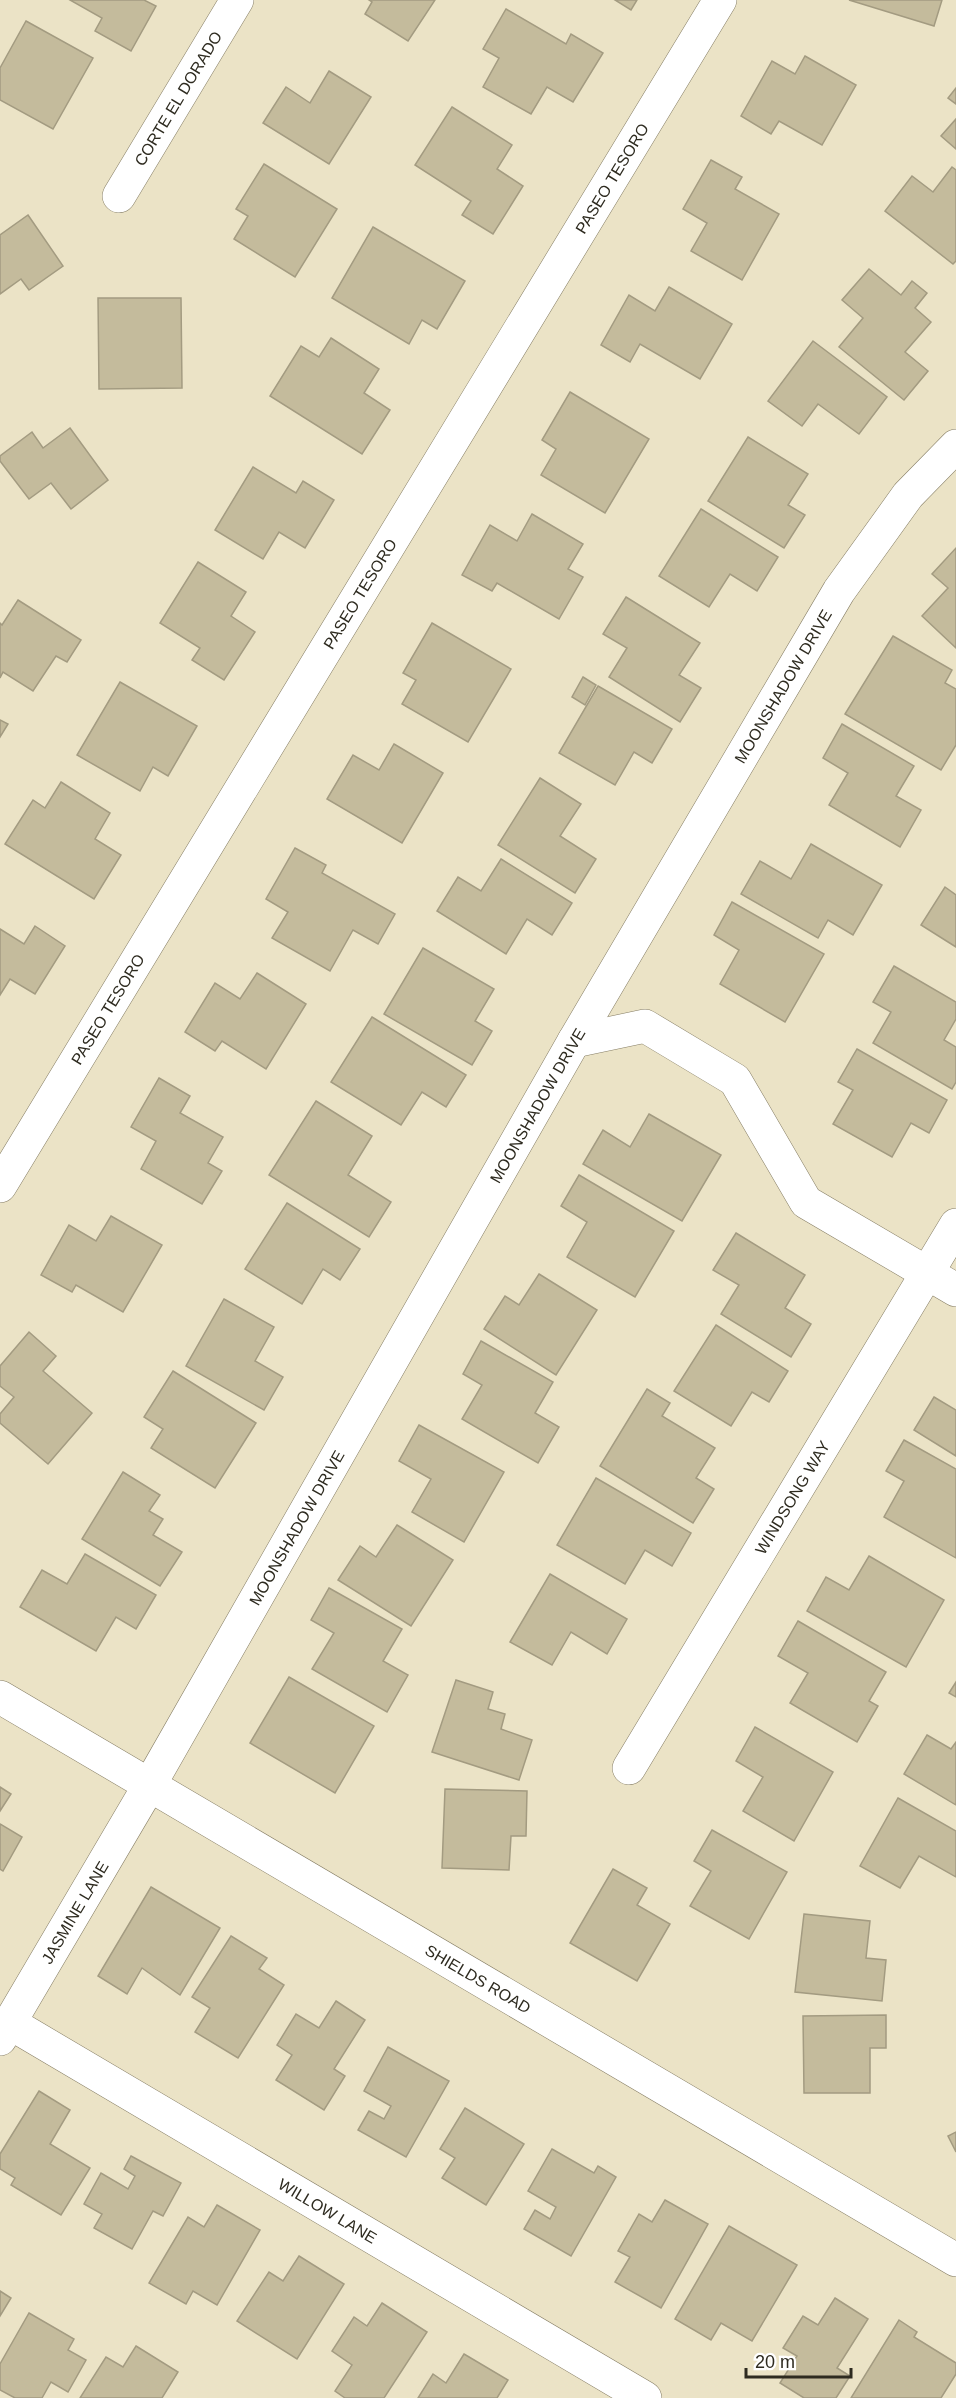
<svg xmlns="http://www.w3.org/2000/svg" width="956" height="2398" viewBox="0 0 956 2398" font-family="Arial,sans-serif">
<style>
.building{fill:#c4bb9c;stroke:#a39b81;stroke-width:1.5}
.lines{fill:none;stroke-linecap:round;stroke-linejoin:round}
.minor-casing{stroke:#867e65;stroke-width:34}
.minor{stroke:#fff;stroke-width:33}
.labels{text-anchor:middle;stroke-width:4.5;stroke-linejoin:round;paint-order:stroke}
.street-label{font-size:16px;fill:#2e2b20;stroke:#fff}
</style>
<rect width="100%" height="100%" fill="#ebe3c6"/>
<!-- building -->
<g class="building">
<polygon points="70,0 144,0 156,6 131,51 95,31 102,18"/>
<polygon points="369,0 435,0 408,41 365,14 372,2"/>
<polygon points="615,0 637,0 631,10"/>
<polygon points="849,0 942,0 934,26"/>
<polygon points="506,9 566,44 571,34 603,53 573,102 547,87 531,114 483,87 499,58 483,49"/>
<polygon points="26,21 93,58 53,129 0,100 0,68"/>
<polygon points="805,56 856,85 822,145 779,121 771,134 741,116 772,61 795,74"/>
<polygon points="329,71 371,97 329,164 263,123 286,87 310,103"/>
<polygon points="956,88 956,104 948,98"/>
<polygon points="452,107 512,145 497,169 523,186 493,234 462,215 471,201 415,165"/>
<polygon points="956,119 956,149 941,136"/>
<polygon points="711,160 742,177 735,189 779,214 742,280 691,251 707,223 683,209"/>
<polygon points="264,164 337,209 295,277 234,239 248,216 236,209"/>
<polygon points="952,167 956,170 956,261 953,264 885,211 912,176 933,192"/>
<polygon points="28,215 63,266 29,290 21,279 0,294 0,235"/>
<polygon points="373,227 465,281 437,329 422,320 409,344 332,298"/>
<polygon points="869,269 901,295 912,281 927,293 915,308 931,322 905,352 928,371 904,400 839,347 863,318 842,300"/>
<polygon points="669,287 732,324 700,379 640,344 630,362 601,345 629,295 655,311"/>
<polygon points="98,298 181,298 182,388 99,389"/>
<polygon points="331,338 379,369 364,393 390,410 362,454 270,396 301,346 319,357"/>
<polygon points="813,341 887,397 859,434 818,404 802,426 768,401"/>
<polygon points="570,392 649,439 605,513 541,475 556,449 542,440"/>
<polygon points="70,428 108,480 71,509 51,483 29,499 0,461 0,456 32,432 43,448"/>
<polygon points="748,437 808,474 788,505 805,515 784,548 708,501"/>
<polygon points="253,467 296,493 303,481 334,500 305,548 279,532 263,559 215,530"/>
<polygon points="701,509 778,557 757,591 730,574 709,607 659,576"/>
<polygon points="532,514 583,544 568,569 583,577 559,619 497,583 492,591 462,575 490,525 517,541"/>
<polygon points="956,548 956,648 922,616 948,588 932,574"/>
<polygon points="198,562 246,592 231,616 255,632 224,680 192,660 200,648 160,623"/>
<polygon points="626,597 700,643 679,675 701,688 680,722 609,677 627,648 603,634"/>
<polygon points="18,600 81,640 67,662 56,656 33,691 3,672 0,678 0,623 2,625"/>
<polygon points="432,623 511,669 468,742 402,704 416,680 403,673"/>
<polygon points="893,636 952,670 945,683 956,689 956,745 941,770 845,714"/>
<polygon points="583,677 596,685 585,705 572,697"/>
<polygon points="120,682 197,726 168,776 153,767 140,791 77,755"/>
<polygon points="598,686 672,729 652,763 634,752 615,785 559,753"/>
<polygon points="0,720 8,724 0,737"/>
<polygon points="842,724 914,766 896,796 921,810 900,847 829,805 848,773 823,758"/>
<polygon points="394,744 443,773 402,843 327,799 353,755 379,770"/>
<polygon points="540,778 581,804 560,836 596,859 575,893 498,845"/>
<polygon points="61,782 110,813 95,839 121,855 94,899 5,844 33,800 45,808"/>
<polygon points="811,844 882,885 853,935 828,920 818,938 741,894 760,861 791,879"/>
<polygon points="295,848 326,865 322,873 395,914 378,944 353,930 330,971 272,938 288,912 266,899"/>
<polygon points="501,859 572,903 552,935 527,919 506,954 437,911 458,877 481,891"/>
<polygon points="945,887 956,895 956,947 921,925"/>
<polygon points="732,902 824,954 785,1022 720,984 739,950 714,935"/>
<polygon points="35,926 65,946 35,994 10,979 0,995 0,929 24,944"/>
<polygon points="423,948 494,989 475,1021 492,1031 472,1065 384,1014"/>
<polygon points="894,966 956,1002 956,1019 944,1040 956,1047 956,1082 952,1089 873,1043 891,1012 873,1002"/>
<polygon points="257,973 306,1004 266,1069 222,1041 215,1051 185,1032 215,983 240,999"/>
<polygon points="372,1017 466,1075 446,1107 422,1092 401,1125 331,1082"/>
<polygon points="857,1049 947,1100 929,1133 911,1123 892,1157 833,1124 853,1090 838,1082"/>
<polygon points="159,1078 190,1096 180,1113 223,1137 208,1163 222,1171 202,1204 141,1169 156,1141 131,1127"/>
<polygon points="316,1101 372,1136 348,1175 391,1202 369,1237 269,1175"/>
<polygon points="649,1114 721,1155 682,1221 583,1164 603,1130 630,1147"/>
<polygon points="579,1175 674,1231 635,1297 567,1257 587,1222 561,1206"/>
<polygon points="287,1203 360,1249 340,1280 323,1269 302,1304 245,1269"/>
<polygon points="111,1216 162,1245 123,1312 76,1285 72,1292 41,1275 69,1225 96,1241"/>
<polygon points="736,1233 805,1275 785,1308 811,1324 791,1357 721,1314 739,1285 713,1270"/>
<polygon points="539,1274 597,1310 556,1375 484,1329 505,1296 519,1305"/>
<polygon points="224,1299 274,1327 255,1361 283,1377 264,1410 186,1366"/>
<polygon points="716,1325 788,1371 769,1402 752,1392 731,1426 674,1391"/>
<polygon points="29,1332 56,1356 43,1371 92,1413 48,1464 0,1423 0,1414 14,1397 0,1386 0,1366"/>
<polygon points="481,1341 553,1382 535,1413 559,1427 538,1463 462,1419 482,1385 463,1374"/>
<polygon points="173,1371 256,1423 215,1488 151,1448 163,1429 144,1417"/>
<polygon points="647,1389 670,1403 662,1416 715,1448 696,1478 714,1489 693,1523 600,1466"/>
<polygon points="934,1397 956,1410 956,1456 914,1430"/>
<polygon points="419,1425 504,1472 464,1542 412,1512 431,1479 399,1461"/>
<polygon points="904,1440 956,1469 956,1558 884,1517 904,1481 886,1471"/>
<polygon points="123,1472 160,1495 149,1511 163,1519 153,1535 182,1552 160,1586 82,1539"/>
<polygon points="596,1478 691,1533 672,1566 645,1550 625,1584 557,1545"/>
<polygon points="397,1525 453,1560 411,1626 338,1580 360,1546 376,1557"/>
<polygon points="85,1554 156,1595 136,1629 116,1617 96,1651 20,1607 42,1570 67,1584"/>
<polygon points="869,1556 944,1600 906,1667 807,1611 826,1577 849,1590"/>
<polygon points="550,1574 627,1619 607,1654 571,1632 552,1665 510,1642"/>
<polygon points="329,1588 402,1629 383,1661 408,1675 387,1712 312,1669 334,1633 311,1620"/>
<polygon points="798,1621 886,1672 869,1701 878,1706 857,1742 790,1703 808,1673 778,1656"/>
<polygon points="289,1677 374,1726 335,1793 250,1743"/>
<polygon points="456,1680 493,1692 488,1709 505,1714 501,1729 532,1740 519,1780 432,1752"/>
<polygon points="956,1682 956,1697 949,1693"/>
<polygon points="755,1727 833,1772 794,1841 743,1811 763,1777 736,1761"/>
<polygon points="927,1735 951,1749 956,1742 956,1805 904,1774"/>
<polygon points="0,1787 11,1794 0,1811"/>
<polygon points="445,1789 527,1791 526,1836 511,1836 509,1870 442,1868"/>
<polygon points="898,1798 956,1831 956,1877 919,1856 900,1888 860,1866"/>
<polygon points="0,1824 22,1837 3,1871 0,1869"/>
<polygon points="712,1830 787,1872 749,1939 690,1906 711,1871 694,1861"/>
<polygon points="613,1869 647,1888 637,1905 670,1924 637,1981 570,1943"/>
<polygon points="151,1887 220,1928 180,1995 142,1968 127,1994 98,1976"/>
<polygon points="804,1914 870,1921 866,1958 886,1960 882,2001 795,1992"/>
<polygon points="231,1936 267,1958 259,1969 284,1985 238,2058 195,2032 210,2008 192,1997"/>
<polygon points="336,2001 365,2020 334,2069 345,2076 324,2110 276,2080 292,2055 277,2045 296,2014 319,2028"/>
<polygon points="886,2015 886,2048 870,2048 870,2093 804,2093 803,2016"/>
<polygon points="388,2047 449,2081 406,2157 358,2130 369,2111 384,2119 391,2106 364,2091"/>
<polygon points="39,2091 70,2110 50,2144 90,2168 61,2215 11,2185 15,2178 0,2169 0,2154"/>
<polygon points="465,2108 524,2144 486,2205 442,2178 455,2158 440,2149"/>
<polygon points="956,2132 956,2152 948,2136"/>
<polygon points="552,2149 594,2173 598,2166 616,2177 571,2256 524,2229 535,2210 550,2219 556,2207 528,2191"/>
<polygon points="131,2156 181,2183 163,2216 153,2211 132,2249 94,2228 102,2214 84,2204 101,2173 128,2189 135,2176 124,2169"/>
<polygon points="665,2200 708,2224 661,2308 615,2282 630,2257 618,2251 639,2214 652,2222"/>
<polygon points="217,2205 260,2230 217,2305 193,2291 186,2304 149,2283 188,2217 204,2227"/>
<polygon points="729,2226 797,2265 752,2341 721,2323 711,2340 675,2319"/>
<polygon points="299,2256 344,2284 297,2359 237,2321 269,2272 283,2281"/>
<polygon points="0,2291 11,2298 0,2316"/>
<polygon points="835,2298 868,2319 837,2368 850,2376 836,2398 804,2398 780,2383 797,2356 783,2348 803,2316 818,2325"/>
<polygon points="382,2303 427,2332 384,2398 345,2398 335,2391 352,2365 332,2351 354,2317 367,2326"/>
<polygon points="29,2313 74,2339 68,2350 86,2360 68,2392 51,2382 42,2398 15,2398 0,2390 0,2364"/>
<polygon points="899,2320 917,2332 914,2337 956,2363 956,2374 941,2398 851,2398"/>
<polygon points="136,2346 178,2372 162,2398 80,2398 106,2357 123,2367"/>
<polygon points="464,2354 508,2380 497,2398 418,2398 433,2374 446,2383"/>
</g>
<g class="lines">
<!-- minor casing -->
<g class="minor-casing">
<g id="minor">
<path id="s1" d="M119 196 237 0"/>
<polyline points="574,1041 645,1026 735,1080 806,1202 956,1290"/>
<path id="s2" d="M0 1186 720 0"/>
<path id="s3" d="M0 1697 956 2260"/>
<path id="s4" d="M629 1768 956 1225"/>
<path id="s5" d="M10 2023 645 2398"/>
<path id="s6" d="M0 2039 149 1786 574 1041 839 591 908 495 956 446"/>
</g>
</g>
<!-- minor -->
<use href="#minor" class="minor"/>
</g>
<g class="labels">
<!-- street labels -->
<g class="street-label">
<text dy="6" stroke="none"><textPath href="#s1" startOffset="114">CORTE EL DORADO</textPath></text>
<text dy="6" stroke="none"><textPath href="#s2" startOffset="1179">PASEO TESORO</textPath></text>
<text dy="6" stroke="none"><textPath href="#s2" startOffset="693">PASEO TESORO</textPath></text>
<text dy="6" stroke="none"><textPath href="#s6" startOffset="1563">MOONSHADOW DRIVE</textPath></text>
<text dy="6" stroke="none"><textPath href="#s2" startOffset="207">PASEO TESORO</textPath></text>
<text dy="6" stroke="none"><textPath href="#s6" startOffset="1077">MOONSHADOW DRIVE</textPath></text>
<text dy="6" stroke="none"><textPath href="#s4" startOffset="316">WINDSONG WAY</textPath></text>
<text dy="6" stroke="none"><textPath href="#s6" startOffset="591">MOONSHADOW DRIVE</textPath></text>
<text dy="6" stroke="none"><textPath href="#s6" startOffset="147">JASMINE LANE</textPath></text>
<text dy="6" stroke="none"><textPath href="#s3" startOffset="555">SHIELDS ROAD</textPath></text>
<text dy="6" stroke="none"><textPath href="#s5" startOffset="369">WILLOW LANE</textPath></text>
</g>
</g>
<!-- scale -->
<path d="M746 2368v9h105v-9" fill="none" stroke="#2e2b20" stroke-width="3"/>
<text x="755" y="2368" font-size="18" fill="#2e2b20" stroke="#ffffff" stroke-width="4.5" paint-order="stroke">20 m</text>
</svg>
